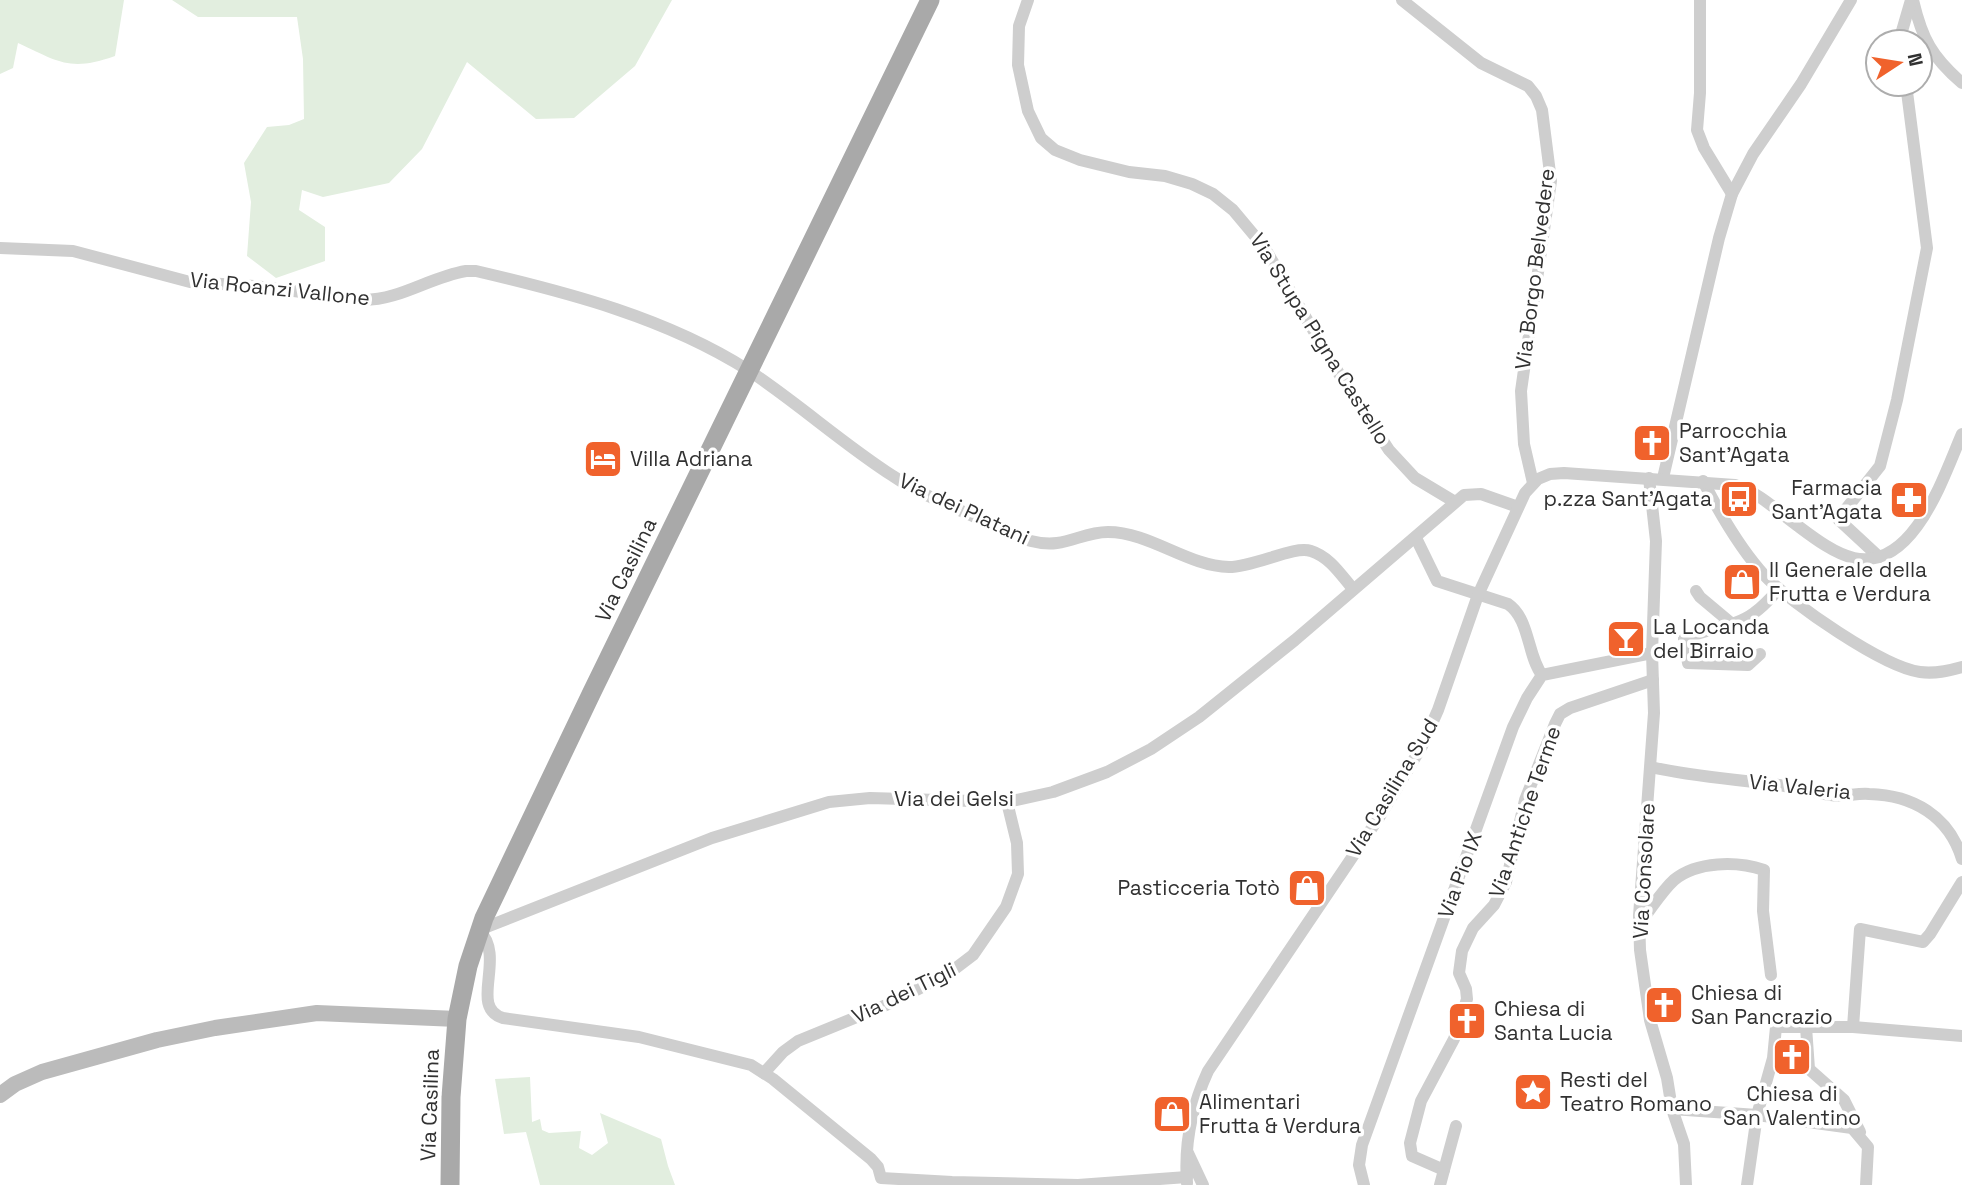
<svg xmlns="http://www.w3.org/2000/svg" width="1962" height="1185" viewBox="0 0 1962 1185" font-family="'Space Grotesk',sans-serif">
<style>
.green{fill:#e2eedf}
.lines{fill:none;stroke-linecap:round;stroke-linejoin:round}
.street{stroke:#cecece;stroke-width:12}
.secondary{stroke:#bbb;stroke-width:16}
.primary{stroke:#a9a9a9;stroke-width:19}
.labels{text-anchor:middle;stroke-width:7;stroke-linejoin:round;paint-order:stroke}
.street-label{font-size:21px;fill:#313131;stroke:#fff}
.poi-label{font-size:21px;fill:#313131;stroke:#fff;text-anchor:start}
</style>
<rect width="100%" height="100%" fill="#fff"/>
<!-- green -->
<g class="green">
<path d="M0 0H124L115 56C70 72 59 62 18 43L13 68 0 74Z"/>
<polygon points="172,0 672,0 635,66 574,118 536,119 467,62 422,149 389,183 323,197 302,190 299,210 325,227 325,261 276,278 247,256 251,202 244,163 267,127 289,125 304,119 303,59 297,17 198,17"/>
<polygon points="530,1077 532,1122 540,1119 542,1130 549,1133 581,1131 579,1148 592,1155 608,1143 600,1113 661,1139 668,1166 675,1185 540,1185 526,1132 504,1134 495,1079"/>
</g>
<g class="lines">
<!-- street -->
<g class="street">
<polyline points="1028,0 1019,26 1018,65 1028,111 1041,138 1055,150 1080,160 1129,172 1165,176 1192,184 1213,194 1233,210 1264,247 1341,377 1389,450 1415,478 1455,502"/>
<polyline points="1402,0 1481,63 1528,86 1536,96 1542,110 1551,181 1521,391 1524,444 1533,483"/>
<polyline points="1700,0 1700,93 1697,130 1704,148 1732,194"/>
<path d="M1913 0C1922 39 1932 57 1962 83"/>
<polyline points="1902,42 1902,31 1911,0"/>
<path d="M0 248 73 251 190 282 254 286 364 300C400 300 430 277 466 271H476C570 293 666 318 748 370 798 403 843 444 893 476 918 493 946 504 973 516 992 525 1011 536 1031 541 1065 550 1079 532 1108 532 1150 532 1187 566 1229 567 1255 567 1294 545 1311 551 1330 557 1341 575 1353 589"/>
<polyline points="1649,478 1656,541 1652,653 1654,713 1639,916 1640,950 1650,1020 1667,1078 1672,1109 1684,1144 1686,1185"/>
<polyline points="1663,478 1719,238 1732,194 1753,154 1801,84 1851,0"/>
<path d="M1703 481C1719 512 1741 550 1765 576 1791 603 1883 667 1920 672 1935 674 1948 671 1962 667"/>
<path d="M1416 538 1437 581 1508 604C1530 619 1527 655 1542 675"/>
<polyline points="1879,557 1838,519 1880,466 1897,400 1927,248 1906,84"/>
<polyline points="1696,591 1700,597 1731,623"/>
<path d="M1760 654 1748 665 1688 663 1684 639C1706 628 1734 628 1754 613 1763 607 1771 598 1779 589"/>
<path d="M1651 767C1693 777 1736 779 1779 785 1796 788 1814 792 1831 795 1844 797 1856 793 1869 794 1913 795 1949 816 1962 859"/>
<path d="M1639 916 1646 915C1655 903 1663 890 1674 880 1697 861 1737 861 1764 870L1763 911 1771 975"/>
<polyline points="1806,1027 1809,1069 1844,1100 1860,1132"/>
<polyline points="1853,1027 1860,929 1923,942 1930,934 1962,882"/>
<polyline points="764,1073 783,1052 798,1041 891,1003 948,974 973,955 1006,907 1018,874 1017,843 1007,802"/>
<polyline points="1672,1109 1757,1115 1852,1128 1868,1147 1866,1185"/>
<polyline points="1456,1126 1444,1170 1412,1156 1410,1143 1421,1101 1454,1039 1467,999 1466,989 1459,973 1462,951 1473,928 1494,905 1506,882 1525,800 1555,724 1560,714 1570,708 1653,680"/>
<polyline points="1188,1153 1203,1185"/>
<path d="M1187 1177 1078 1185 952 1182 881 1178 878 1167 871 1159 773 1079 751 1065 639 1037 503 1018C468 1007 507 958 479 930L712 838 829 802 870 798 1007 802 1053 792 1107 772 1151 749 1199 717 1295 640 1464 495 1481 494 1518 507"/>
<path d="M1187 1183C1184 1143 1191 1108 1208 1071L1380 816 1422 746 1438 710 1478 595 1525 493 1538 479 1550 474 1564 473 1735 485C1760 493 1777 511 1798 526 1814 538 1835 554 1854 558 1914 571 1944 475 1962 434"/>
<polyline points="1364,1185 1359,1165 1362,1145 1513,727 1527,698 1542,675 1652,653"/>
<polyline points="1440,1185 1444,1170"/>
<polyline points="1747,1185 1757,1115 1773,1058 1776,1027 1853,1027 1962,1036"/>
</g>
<!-- secondary -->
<polyline class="secondary" points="0,1095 15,1084 42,1072 157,1040 215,1028 317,1013 457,1019"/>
<!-- primary -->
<polyline class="primary" points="450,1185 451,1097 457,1019 468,966 484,918 592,692 930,0"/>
</g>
<!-- icons -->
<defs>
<g id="church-square" transform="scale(2.0125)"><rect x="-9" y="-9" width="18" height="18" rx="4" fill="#f0622c" stroke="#fff"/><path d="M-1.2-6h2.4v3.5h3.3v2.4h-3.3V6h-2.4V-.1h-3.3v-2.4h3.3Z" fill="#fff"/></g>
<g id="hotel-square" transform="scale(2.0125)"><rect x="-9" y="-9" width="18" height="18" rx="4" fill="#f0622c" stroke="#fff"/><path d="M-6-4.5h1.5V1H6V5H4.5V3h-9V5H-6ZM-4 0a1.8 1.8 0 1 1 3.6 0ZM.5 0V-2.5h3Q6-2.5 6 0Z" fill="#fff"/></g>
<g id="bus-square" transform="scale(2.0125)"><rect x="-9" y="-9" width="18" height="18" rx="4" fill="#f0622c" stroke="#fff"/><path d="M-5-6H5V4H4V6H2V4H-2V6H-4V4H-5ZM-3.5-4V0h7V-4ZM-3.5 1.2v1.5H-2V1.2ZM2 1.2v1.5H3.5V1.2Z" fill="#fff"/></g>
<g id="pharmacy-square" transform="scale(2.0125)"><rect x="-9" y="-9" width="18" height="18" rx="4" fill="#f0622c" stroke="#fff"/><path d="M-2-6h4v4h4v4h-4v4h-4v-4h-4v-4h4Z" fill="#fff"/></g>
<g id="shop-square" transform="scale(2.0125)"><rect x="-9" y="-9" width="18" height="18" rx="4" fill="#f0622c" stroke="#fff"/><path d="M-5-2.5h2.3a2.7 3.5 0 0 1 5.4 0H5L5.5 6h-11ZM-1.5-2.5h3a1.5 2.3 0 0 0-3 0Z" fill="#fff"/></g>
<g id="bar-square" transform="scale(2.0125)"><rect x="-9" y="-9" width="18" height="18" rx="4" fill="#f0622c" stroke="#fff"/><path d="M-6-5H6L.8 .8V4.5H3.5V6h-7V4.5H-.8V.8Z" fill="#fff"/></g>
<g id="sight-square" transform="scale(2.0125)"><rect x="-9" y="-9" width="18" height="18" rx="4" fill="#f0622c" stroke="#fff"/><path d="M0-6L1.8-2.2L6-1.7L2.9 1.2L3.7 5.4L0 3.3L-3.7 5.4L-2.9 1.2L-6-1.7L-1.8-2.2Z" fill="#fff"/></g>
</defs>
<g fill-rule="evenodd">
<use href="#church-square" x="1652" y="443"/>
<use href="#hotel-square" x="603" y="459"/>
<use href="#bus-square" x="1739" y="499"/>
<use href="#pharmacy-square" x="1909" y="500"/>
<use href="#shop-square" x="1742" y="582"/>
<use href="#bar-square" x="1626" y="639"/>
<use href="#shop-square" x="1307" y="888"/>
<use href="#church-square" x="1664" y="1005"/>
<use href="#church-square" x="1467" y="1021"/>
<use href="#church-square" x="1792" y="1057"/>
<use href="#sight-square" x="1533" y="1092"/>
<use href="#shop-square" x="1172" y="1114"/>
</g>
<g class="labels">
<!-- street labels -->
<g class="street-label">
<text transform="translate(1535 269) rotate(-83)" y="7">Via Borgo Belvedere</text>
<text transform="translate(280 289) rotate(6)" y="7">Via Roanzi Vallone</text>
<text transform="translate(1320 339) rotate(58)" y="7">Via Stupa Pigna Castello</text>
<text transform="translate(964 509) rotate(25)" y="7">Via dei Platani</text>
<text transform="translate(626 570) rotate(-64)" y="7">Via Casilina</text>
<text transform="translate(1800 787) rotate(6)" y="7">Via Valeria</text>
<text transform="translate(1392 788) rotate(-59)" y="7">Via Casilina Sud</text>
<text x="954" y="806">Via dei Gelsi</text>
<text transform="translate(1525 812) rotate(-71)" y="7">Via Antiche Terme</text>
<text transform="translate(1644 871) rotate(-87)" y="7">Via Consolare</text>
<text transform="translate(1460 875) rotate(-70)" y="7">Via Pio IX</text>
<text transform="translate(904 993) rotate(-26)" y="7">Via dei Tigli</text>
<text transform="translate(430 1105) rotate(-88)" y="7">Via Casilina</text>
</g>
<!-- poi labels -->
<g class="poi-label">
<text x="1679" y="438">Parrocchia<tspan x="1679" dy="24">Sant'Agata</tspan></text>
<text x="630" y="466">Villa Adriana</text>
<text x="1882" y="495" text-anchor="end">Farmacia<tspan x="1882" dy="24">Sant'Agata</tspan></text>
<text x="1712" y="506" text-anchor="end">p.zza Sant'Agata</text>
<text x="1769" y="577">Il Generale della<tspan x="1769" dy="24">Frutta e Verdura</tspan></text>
<text x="1653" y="634">La Locanda<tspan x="1653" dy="24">del Birraio</tspan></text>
<text x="1280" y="895" text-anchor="end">Pasticceria Totò</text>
<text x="1691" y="1000">Chiesa di<tspan x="1691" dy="24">San Pancrazio</tspan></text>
<text x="1494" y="1016">Chiesa di<tspan x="1494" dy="24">Santa Lucia</tspan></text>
<text x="1560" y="1087">Resti del<tspan x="1560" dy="24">Teatro Romano</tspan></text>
<text x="1792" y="1101" text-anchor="middle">Chiesa di<tspan x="1792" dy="24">San Valentino</tspan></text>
<text x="1199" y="1109">Alimentari<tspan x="1199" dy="24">Frutta &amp; Verdura</tspan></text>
</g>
</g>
<!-- north arrow -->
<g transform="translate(1899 63) rotate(78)"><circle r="33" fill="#ffffff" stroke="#adadad" stroke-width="2"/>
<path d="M0-5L12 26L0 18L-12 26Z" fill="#f0622c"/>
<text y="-10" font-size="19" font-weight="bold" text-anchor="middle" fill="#313131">N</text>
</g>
</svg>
